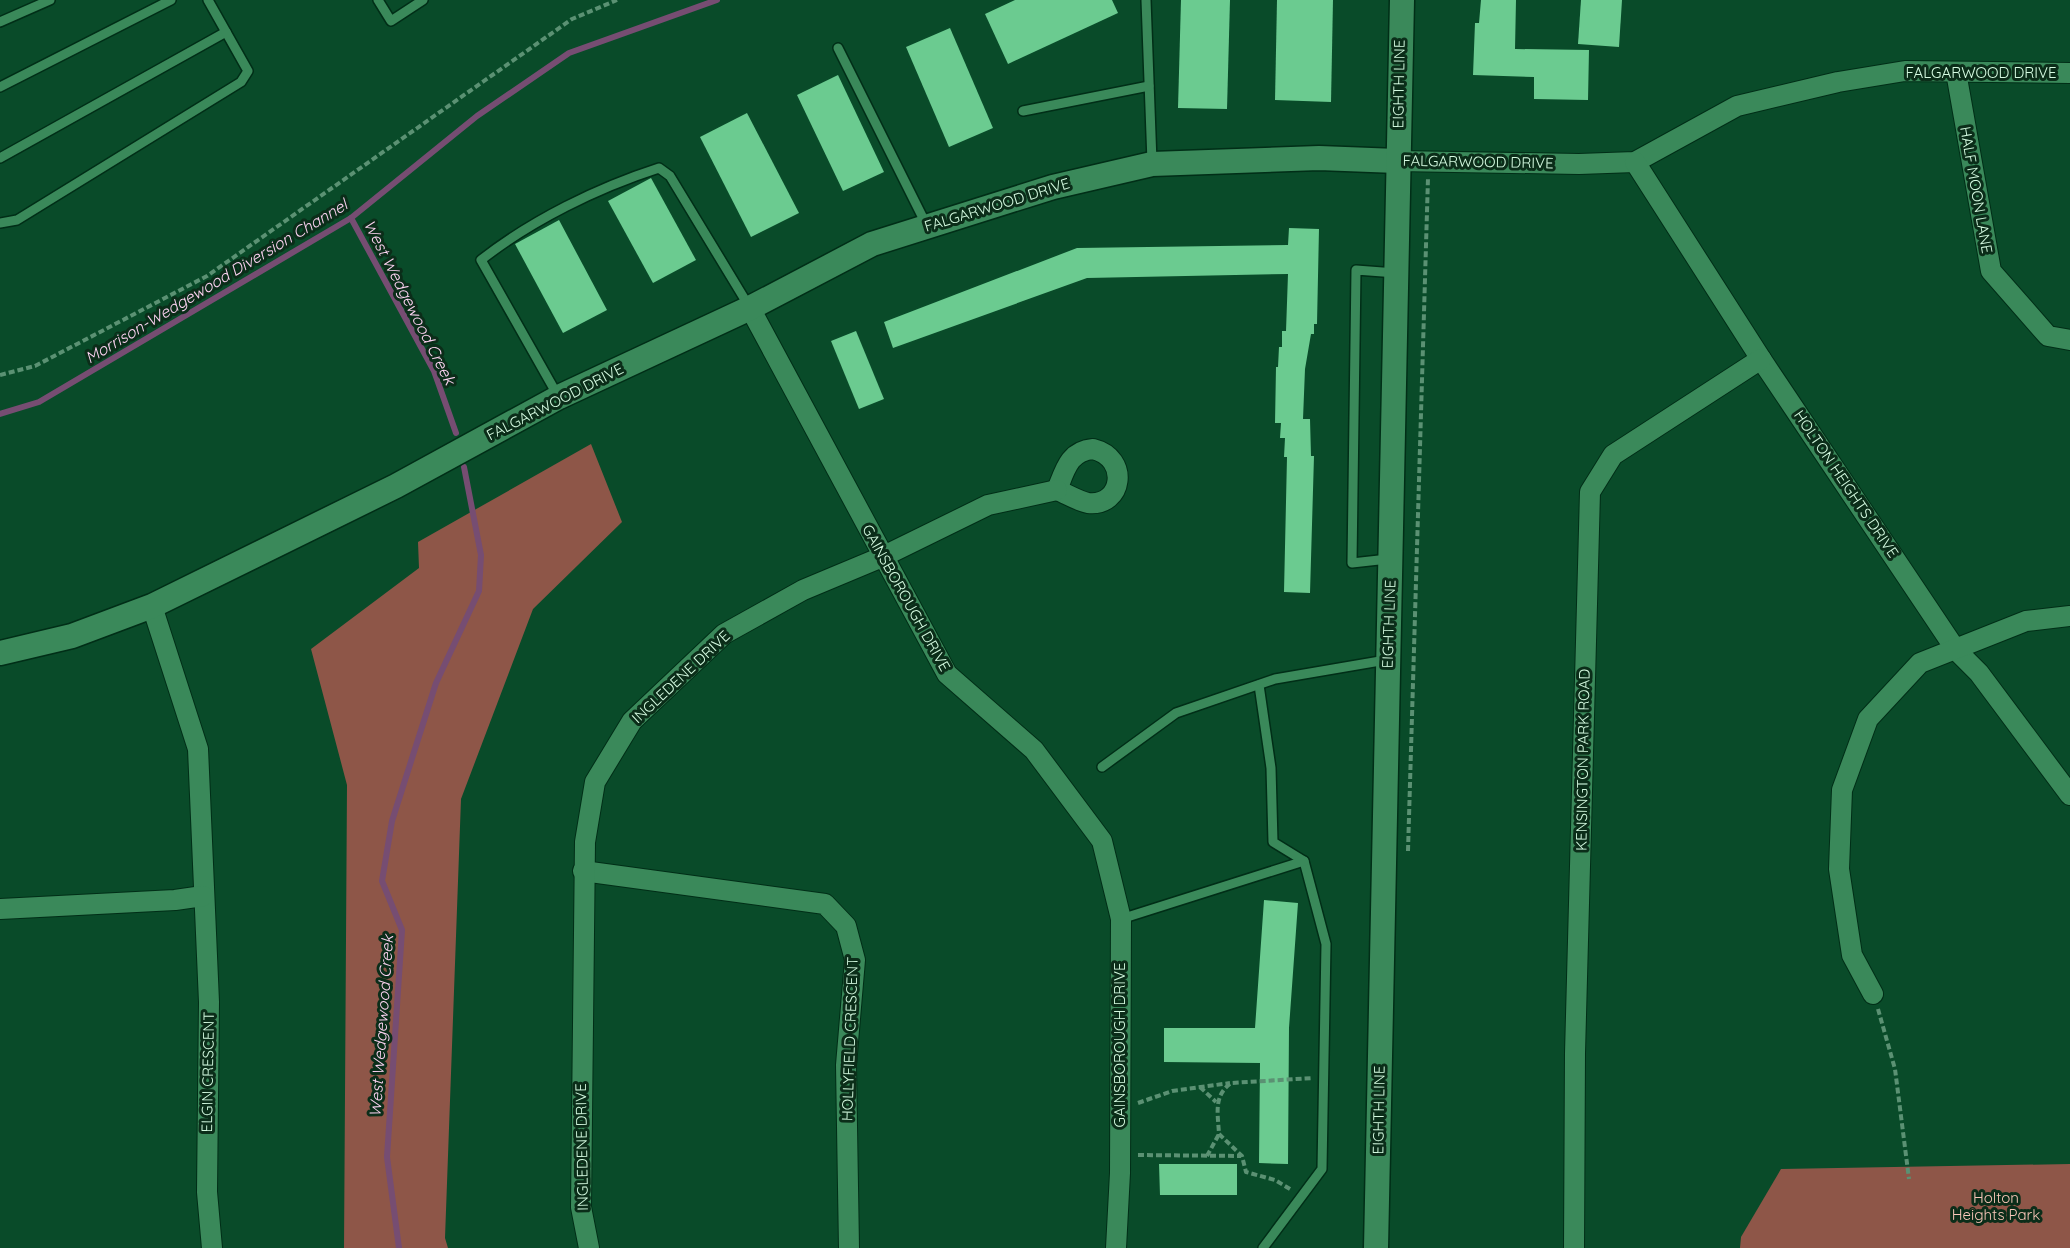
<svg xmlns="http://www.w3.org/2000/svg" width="2070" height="1248" viewBox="0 0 2070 1248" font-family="Quicksand,sans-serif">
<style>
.green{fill:#8e5648}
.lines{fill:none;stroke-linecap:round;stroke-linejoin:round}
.stream{stroke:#764d72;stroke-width:6}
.building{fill:#6bcb90}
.service-casing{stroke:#012e17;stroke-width:12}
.minor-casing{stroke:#012e17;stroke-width:22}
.tertiary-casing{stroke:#012e17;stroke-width:27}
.path{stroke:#5b9173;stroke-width:4;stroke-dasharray:6 3;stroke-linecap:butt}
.service{stroke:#3a895a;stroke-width:9}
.minor{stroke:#3a895a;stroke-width:20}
.tertiary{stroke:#3a895a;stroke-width:24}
.labels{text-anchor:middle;stroke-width:6;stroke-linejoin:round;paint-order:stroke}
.street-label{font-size:15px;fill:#d5fbe1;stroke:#0b2d19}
.park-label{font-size:15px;fill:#fbc8ba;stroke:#0b2d19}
.water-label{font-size:16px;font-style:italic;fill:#ffd5f4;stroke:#0b2d19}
</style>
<rect width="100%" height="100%" fill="#094b29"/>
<!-- green -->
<g class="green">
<polygon points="591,444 622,522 533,609 461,799 445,1238 448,1248 344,1248 347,785 311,649 419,568 418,542"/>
<polygon points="2070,1164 2070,1248 1740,1248 1741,1237 1781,1169"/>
</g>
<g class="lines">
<!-- stream -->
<g class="stream">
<polyline points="351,218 434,371 456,433"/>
<polyline points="0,414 39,402 351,218 477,116 569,53 717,0"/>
<polyline points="399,1248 387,1157 402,930 382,881 392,821 436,683 479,591 481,555 464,467"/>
</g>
</g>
<!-- building -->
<g class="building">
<polygon points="1015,0 1112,0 1118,13 1008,64 985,14"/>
<polygon points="1181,0 1230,0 1227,109 1178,108"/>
<polygon points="1277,0 1333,0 1331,102 1275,100"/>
<polygon points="1481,0 1516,0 1515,49 1589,50 1588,100 1534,99 1534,77 1473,75 1475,23 1479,23"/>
<polygon points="1581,0 1622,0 1619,47 1578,44"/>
<polygon points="950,28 993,128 949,147 906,47"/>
<polygon points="838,75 884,172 843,191 797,95"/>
<polygon points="747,113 799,213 751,237 700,137"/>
<polygon points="651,178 696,260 653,283 608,201"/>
<polygon points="559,220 607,310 563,333 515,244"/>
<polygon points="1289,228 1319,229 1317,324 1314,324 1314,334 1311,334 1305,369 1303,419 1310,419 1311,456 1314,456 1310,593 1284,592 1287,457 1284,457 1285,438 1280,438 1281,423 1275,423 1276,367 1278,367 1279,347 1282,347 1282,331 1286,331 1288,274 1087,278 893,348 884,322 1077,248 1288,245"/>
<polygon points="856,331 884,399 859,409 831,341"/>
<polygon points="1264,900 1298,903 1289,1028 1288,1164 1259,1163 1260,1063 1164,1062 1164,1028 1255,1028"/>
<polygon points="1159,1164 1237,1164 1237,1195 1160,1195"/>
</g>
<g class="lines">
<!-- service casing -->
<g class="service-casing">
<g id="service">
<polyline points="378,0 391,21 423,0"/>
<polyline points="1146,0 1152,162"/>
<polyline points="0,22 50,0"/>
<polyline points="838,48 927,226"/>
<polyline points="0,87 171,0"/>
<polyline points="1023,111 1149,86"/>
<polyline points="0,158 226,32"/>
<polyline points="0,223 17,220 241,82 248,71 208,0"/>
<path d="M558 396 481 260C532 220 597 188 659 168L670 176 750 308"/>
<polyline points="1388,559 1352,563 1356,270 1396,273"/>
<polyline points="1259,685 1271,768 1273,842 1304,861 1326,944 1322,1169 1263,1248"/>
<polyline points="1102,767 1176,713 1275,679 1386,660"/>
<polyline points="1121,919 1304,861"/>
</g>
</g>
<!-- minor casing -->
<g class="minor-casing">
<g id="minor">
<polyline points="1956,72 1991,271 2048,336 2070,340"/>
<polyline points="1397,161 1579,164 1635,162 1737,106 1838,82 1905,71 2070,73"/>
<polyline points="1635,162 1761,359 1956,650 1979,673 2070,795"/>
<polyline points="750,308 947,674 1034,750 1102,841 1121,919 1120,1173 1116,1248"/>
<path d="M1093 449C1130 458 1123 507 1088 503 1078 501 1067 494 1057 490 1065 470 1069 451 1093 449Z"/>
<polyline points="152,606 198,749 209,1002 207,1192 212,1248"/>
<polyline points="583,871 825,904 846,926 855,960 846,1065 849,1248"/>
<polyline points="0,909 175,900 203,896"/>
<polyline points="1873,994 1852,955 1839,869 1842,790 1868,719 1920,663 2026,621 2070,616"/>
<polyline points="589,1248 581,1207 585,842 595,782 632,721 724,634 803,590 882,557 988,505 1057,490"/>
<polyline points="1574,1248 1575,1053 1590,492 1613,455 1761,359"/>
</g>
</g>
<!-- tertiary casing -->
<g class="tertiary-casing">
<g id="tertiary">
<polyline points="0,653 72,636 152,606 396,486 559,397 750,308 872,244 1053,187 1152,164 1319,158 1397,161"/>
<polyline points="1376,1248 1402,0"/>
</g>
</g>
<!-- path -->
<g class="path">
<polyline points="0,375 35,366 207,276 572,19 617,0"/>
<polyline points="1408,851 1428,178"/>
<polyline points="1878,1009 1895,1069 1909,1179"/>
<polyline points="1200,1087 1216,1102"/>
<polyline points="1138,1103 1172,1091 1230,1083"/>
<polyline points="1138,1155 1241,1156"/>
<polyline points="1207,1156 1219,1134"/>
<path d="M1290 1189 1275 1180 1246 1172 1242 1156 1219 1134C1218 1114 1213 1096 1231 1083L1313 1078"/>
</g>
<!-- service -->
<use href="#service" class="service"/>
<!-- minor -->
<use href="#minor" class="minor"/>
<!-- tertiary -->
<use href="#tertiary" class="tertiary"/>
</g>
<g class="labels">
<!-- street labels -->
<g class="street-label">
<text x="1981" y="78">FALGARWOOD DRIVE</text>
<text transform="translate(1399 84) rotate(-89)" y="5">EIGHTH LINE</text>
<text transform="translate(1478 162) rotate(1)" y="5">FALGARWOOD DRIVE</text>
<text transform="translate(1976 190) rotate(80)" y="5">HALF MOON LANE</text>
<text transform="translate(997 205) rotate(-17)" y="5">FALGARWOOD DRIVE</text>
<text transform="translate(555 402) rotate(-27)" y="5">FALGARWOOD DRIVE</text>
<text transform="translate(1846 484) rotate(56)" y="5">HOLTON HEIGHTS DRIVE</text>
<text transform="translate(906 598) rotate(61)" y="5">GAINSBOROUGH DRIVE</text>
<text transform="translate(1389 624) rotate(-88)" y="5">EIGHTH LINE</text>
<text transform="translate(681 677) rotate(-43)" y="5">INGLEDENE DRIVE</text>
<text transform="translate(1583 760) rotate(-89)" y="5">KENSINGTON PARK ROAD</text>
<text transform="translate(850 1039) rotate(-88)" y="5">HOLLYFIELD CRESCENT</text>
<text transform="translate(1120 1045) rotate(-90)" y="5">GAINSBOROUGH DRIVE</text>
<text transform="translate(208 1072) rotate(-89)" y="5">ELGIN CRESCENT</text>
<text transform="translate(1379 1110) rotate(-89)" y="5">EIGHTH LINE</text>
<text transform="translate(582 1147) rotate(-91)" y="5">INGLEDENE DRIVE</text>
</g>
<!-- park labels -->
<g class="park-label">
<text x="1996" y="1203">Holton<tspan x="1996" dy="17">Heights Park</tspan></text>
</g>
<!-- water labels -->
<g class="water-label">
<text transform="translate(216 281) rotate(-31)" y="6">Morrison-Wedgewood Diversion Channel</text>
<text transform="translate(410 302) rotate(63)" y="6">West Wedgewood Creek</text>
<text transform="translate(381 1026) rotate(-86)" y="6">West Wedgewood Creek</text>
</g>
</g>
</svg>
